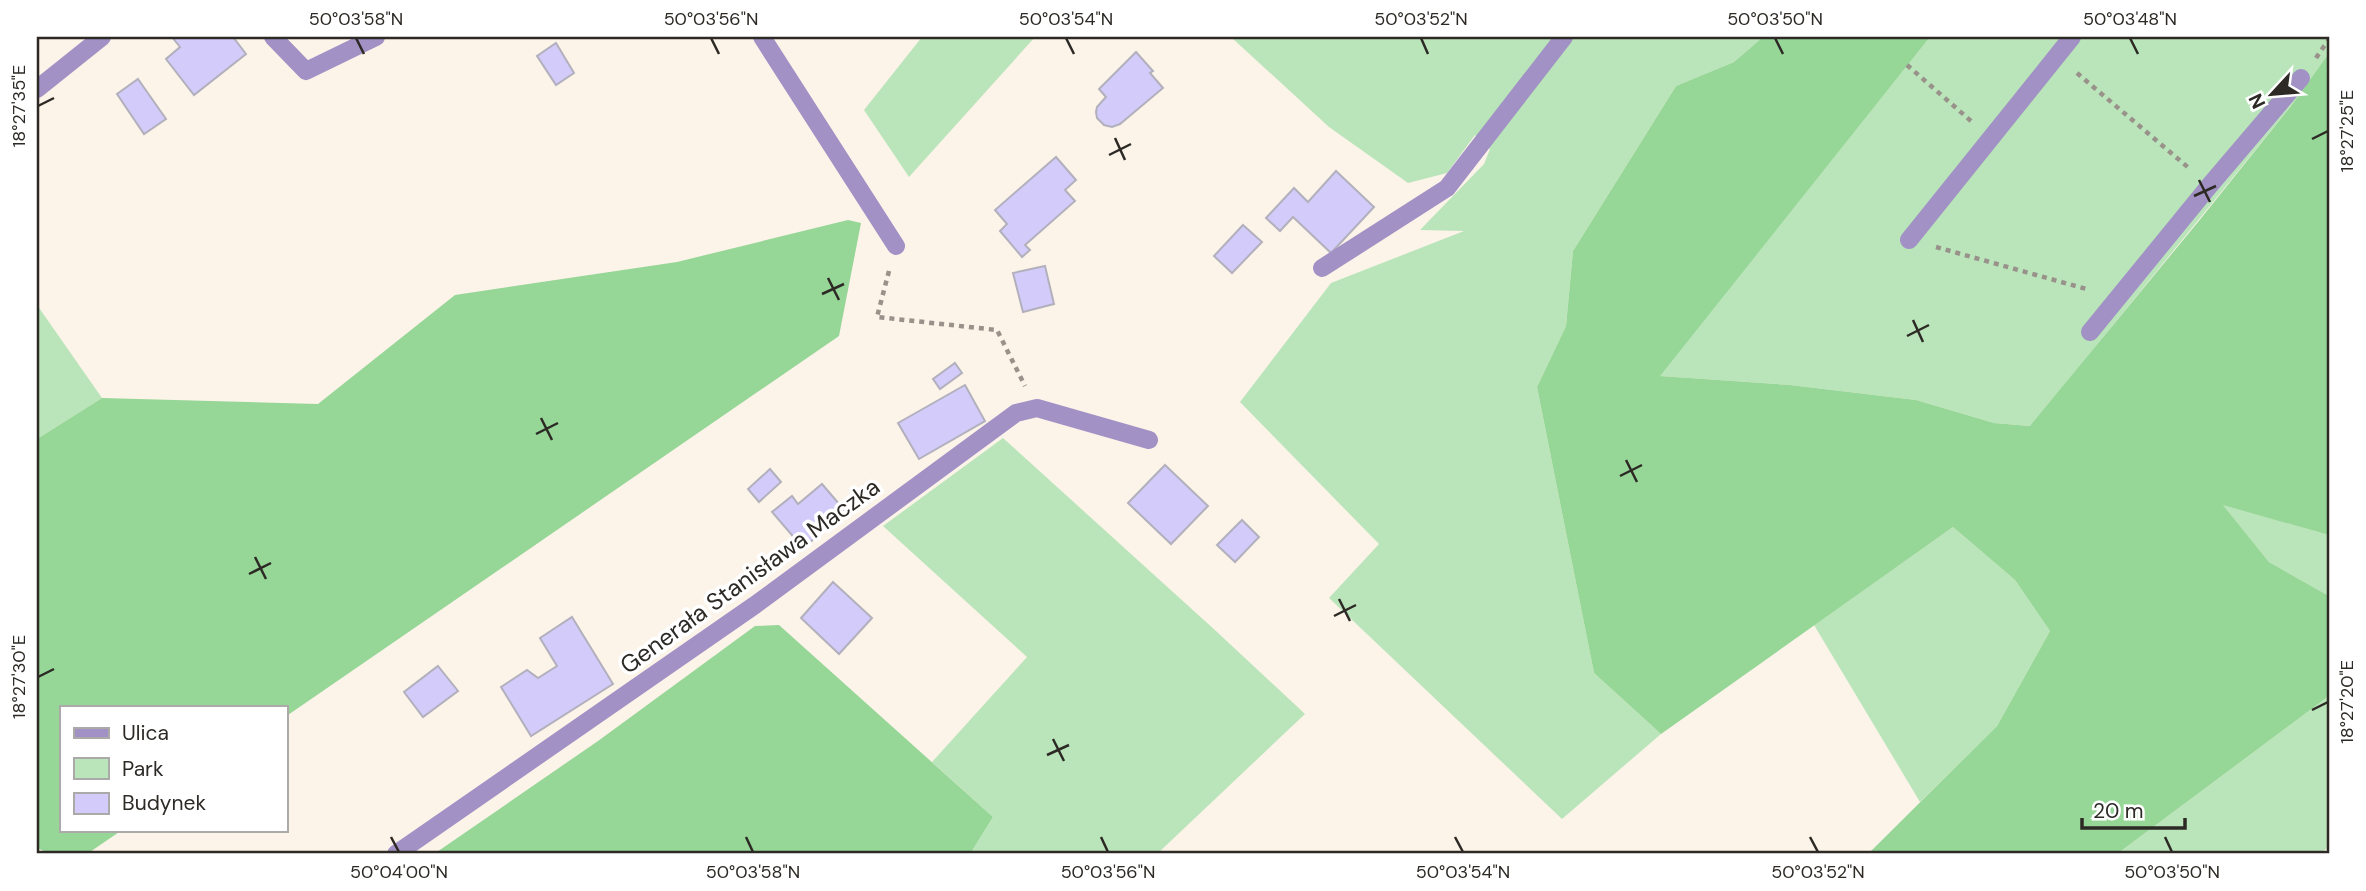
<svg xmlns="http://www.w3.org/2000/svg" width="2366" height="891" viewBox="0 0 2366 891" font-family="'DM Sans',sans-serif">
<style>
.green{fill:#bae5ba}
.forest{fill:#96d697}
.building{fill:#d3cbfa;stroke:#b2b0bc;stroke-width:2}
.lines{fill:none;stroke-linecap:round;stroke-linejoin:round}
.path{stroke:#98928b;stroke-width:4.5;stroke-dasharray:5 5;stroke-linecap:butt}
.minor{stroke:#a191c4;stroke-width:18}
.ticks{fill:none;stroke:#2d2a26;stroke-width:2.5}
.labels{text-anchor:middle;stroke-width:7;stroke-linejoin:round;paint-order:stroke}
.street-label{font-size:24px;fill:#2d2a26;stroke:#fff}
.neatline{fill:none;stroke:#2d2a26;stroke-width:2.5}
.ticks-label{font-size:18px;text-anchor:middle;fill:#2d2a26}
</style>
<rect width="100%" height="100%" fill="#fcf3e9"/>
<!-- green -->
<g class="green">
<polygon points="922,37 1035,37 909,177 864,110"/>
<polygon points="1231,37 1763,37 1734,62 1676,86 1573,251 1566,326 1537,387 1594,673 1661,734 1562,819 1329,598 1379,544 1240,402 1331,283 1464,231 1420,230 1484,164 1490,149 1475,135 1447,173 1408,183 1329,127"/>
<polygon points="1930,37 2329,37 2329,53 2291,106 2031,426 1994,423 1916,400 1790,385 1659,376"/>
<polygon points="37,305 102,398 37,439"/>
<polygon points="1003,438 1216,631 1305,714 1157,854 970,854 993,817 932,762 1027,657 883,526"/>
<polygon points="2222,504 2329,535 2329,596 2269,562"/>
<polygon points="1953,527 2015,580 2050,631 1997,726 1920,802 1814,625"/>
<polygon points="2329,696 2329,847 2319,854 2117,854"/>
</g>
<!-- forest -->
<g class="forest">
<polygon points="1763,37 1930,37 1660,376 1790,385 1916,400 1994,423 2030,426 2198,222 2291,106 2329,53 2329,535 2223,505 2269,562 2329,596 2329,696 2117,854 1868,854 1997,726 2050,631 2015,580 1953,527 1661,734 1594,673 1537,387 1566,326 1573,251 1676,86 1734,62"/>
<polygon points="848,220 861,223 839,336 285,717 285,707 61,707 61,830 122,830 87,854 51,854 37,848 37,439 102,398 318,404 455,295 677,262"/>
<polygon points="779,625 993,817 970,854 434,854 598,741 755,626"/>
</g>
<!-- building -->
<g class="building">
<polygon points="172,37 233,37 246,54 194,95 166,59 180,47"/>
<polygon points="556,43 574,73 556,85 537,56"/>
<polygon points="1136,52 1153,71 1150,73 1163,88 1120,124 1112,127 1104,125 1097,118 1096,112 1097,107 1106,97 1099,89"/>
<polygon points="138,79 166,119 144,134 117,94"/>
<polygon points="1056,157 1076,180 1065,190 1075,201 1025,245 1030,250 1022,257 1000,231 1007,224 995,210"/>
<polygon points="1336,171 1374,207 1331,253 1293,217 1280,231 1266,218 1294,188 1308,202"/>
<polygon points="1243,225 1262,242 1232,273 1214,256"/>
<polygon points="1045,266 1054,304 1023,312 1013,273"/>
<polygon points="955,363 962,373 940,389 933,379"/>
<polygon points="965,385 985,421 919,459 898,423"/>
<polygon points="1165,465 1208,506 1171,544 1128,503"/>
<polygon points="770,469 781,482 759,502 748,489"/>
<polygon points="822,484 846,512 803,548 772,512 792,496 798,504"/>
<polygon points="1242,520 1259,537 1235,562 1217,545"/>
<polygon points="833,582 872,618 839,654 801,618"/>
<polygon points="572,617 613,684 531,736 501,687 527,670 538,678 557,666 540,638"/>
<polygon points="438,666 458,691 423,717 404,692"/>
</g>
<g class="lines">
<!-- path -->
<g class="path">
<polyline points="2316,58 2329,39"/>
<polyline points="1907,65 1971,121"/>
<polyline points="2077,73 2190,169"/>
<polyline points="1936,247 2090,290"/>
<polyline points="889,271 877,317 997,330 1025,386"/>
</g>
<!-- minor -->
<g class="minor">
<polyline points="273,37 306,71 376,37"/>
<polyline points="762,37 896,246"/>
<polyline points="37,89 102,37"/>
<polyline points="1909,240 2072,37"/>
<polyline points="1322,268 1447,188 1564,37"/>
<polyline points="2090,332 2210,185 2301,78"/>
<polyline points="396,854 755,605 1016,413 1037,408 1149,440"/>
</g>
</g>
<!-- ticks -->
<path class="ticks" d="M356 38 364 54M711 38 719 54M1066 38 1074 54M1421 38 1428 54M1775 38 1783 54M2130 38 2138 54M38 106 54 98M1115 138 1125 160M2312 139 2328 131M1109 155 1131 144M2199 180 2210 202M2194 196 2216 186M828 278 839 300M822 294 844 284M1913 320 1923 342M1907 336 1929 325M541 418 552 440M536 434 558 423M1626 460 1637 482M1620 476 1642 465M255 557 266 579M249 574 271 563M1339 599 1350 621M1334 616 1356 605M38 677 54 669M2312 710 2328 702M1053 739 1064 761M1047 755 1069 745M391 837 399 852M746 837 753 852M1101 837 1108 852M1455 837 1463 852M1810 837 1818 852M2165 837 2172 852"/>
<g class="labels">
<!-- street labels -->
<g class="street-label">
<text transform="translate(750 576) rotate(-36)" y="8">Generała Stanisława Maczka</text>
</g>
</g>
<!-- border -->
<rect width="2366" height="891" fill="none" stroke="#ffffff" stroke-width="77"/>
<!-- legend -->
<rect x="60" y="706" width="228" height="126" fill="#ffffff" stroke="#abaaa8" stroke-width="2"/>
<rect x="74" y="728" width="35" height="10" fill="#a191c4" stroke="#abaaa8" stroke-width="2"/>
<text x="122" y="740" font-size="21" fill="#2d2a26">Ulica</text>
<rect x="74" y="758" width="35" height="21" fill="#bae5ba" stroke="#abaaa8" stroke-width="2"/>
<text x="122" y="776" font-size="21" fill="#2d2a26">Park</text>
<rect x="74" y="793" width="35" height="21" fill="#d3cbfa" stroke="#abaaa8" stroke-width="2"/>
<text x="122" y="810" font-size="21" fill="#2d2a26">Budynek</text>
<!-- north arrow -->
<g transform="translate(2272 94) rotate(244)" stroke="#ffffff" stroke-width="5" paint-order="stroke">
<path d="M0-5L12 26L0 18L-12 26Z" fill="#2d2a26"/>
<text y="-10" font-size="19" font-weight="bold" text-anchor="middle" fill="#2d2a26">N</text>
</g>
<!-- scale -->
<path d="M2082 818v10h103v-10" fill="none" stroke="#2d2a26" stroke-width="3.5"/>
<text x="2093" y="818" font-size="21" fill="#2d2a26" stroke="#ffffff" stroke-width="5" paint-order="stroke">20 m</text>
<rect x="38" y="38" width="2290" height="814" class="neatline"/>
<g class="ticks-label">
<text x="356" y="25">50°03'58"N</text>
<text x="711" y="25">50°03'56"N</text>
<text x="1066" y="25">50°03'54"N</text>
<text x="1421" y="25">50°03'52"N</text>
<text x="1775" y="25">50°03'50"N</text>
<text x="2130" y="25">50°03'48"N</text>
<text transform="translate(19 106) rotate(-90)" y="6">18°27'35"E</text>
<text transform="translate(2347 131) rotate(-90)" y="6">18°27'25"E</text>
<text transform="translate(19 677) rotate(-90)" y="6">18°27'30"E</text>
<text transform="translate(2347 702) rotate(-90)" y="6">18°27'20"E</text>
<text x="399" y="878">50°04'00"N</text>
<text x="753" y="878">50°03'58"N</text>
<text x="1108" y="878">50°03'56"N</text>
<text x="1463" y="878">50°03'54"N</text>
<text x="1818" y="878">50°03'52"N</text>
<text x="2172" y="878">50°03'50"N</text>
</g>
</svg>
